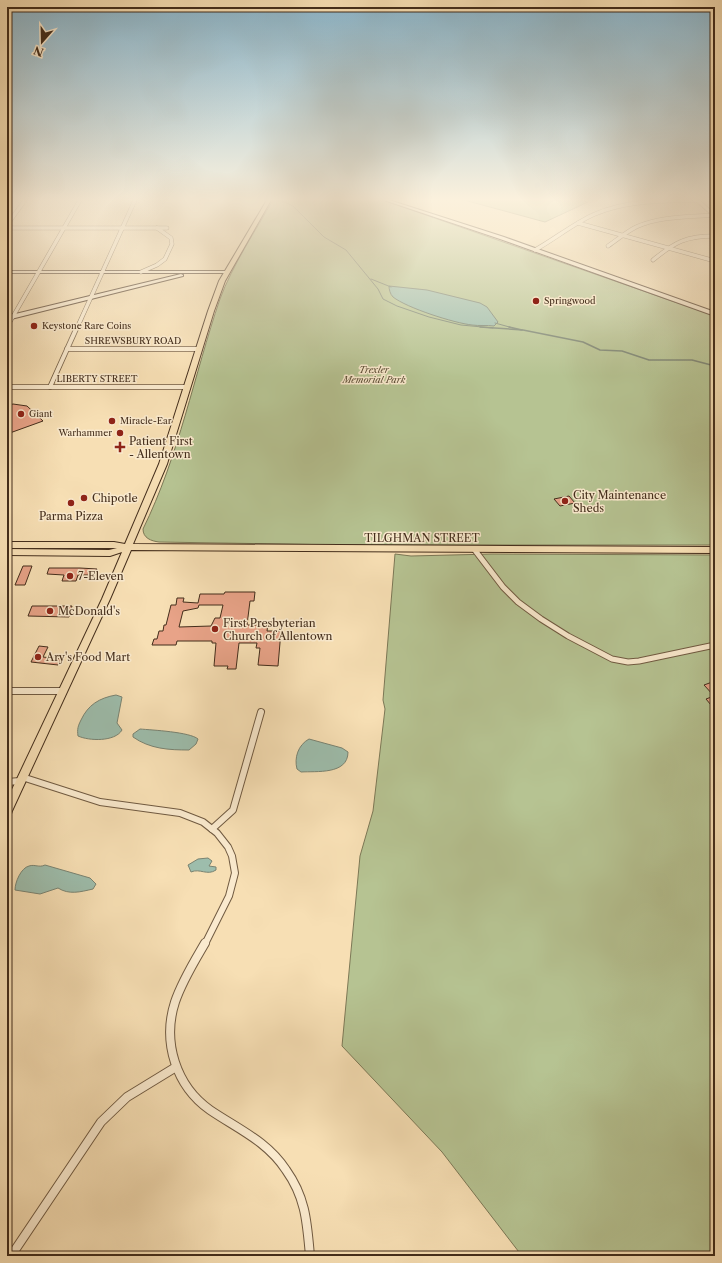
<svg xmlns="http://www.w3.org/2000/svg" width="722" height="1263" viewBox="0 0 722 1263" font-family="'Libre Caslon Text',serif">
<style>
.green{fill:#b6c392;stroke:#7c7856}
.water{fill:#9dbdac;stroke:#798372}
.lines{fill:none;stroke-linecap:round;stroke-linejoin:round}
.stream-far1{stroke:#798372;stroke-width:1}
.stream{stroke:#798372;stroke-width:1.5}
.building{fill:#e8a388;stroke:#432d1b;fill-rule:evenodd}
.street-far4-casing{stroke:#705a41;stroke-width:4.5}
.street-far3-casing{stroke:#705a41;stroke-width:5.5}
.street-far2-casing{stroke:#705a41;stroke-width:7}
.street-far1-casing{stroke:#705a41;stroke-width:8}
.street-casing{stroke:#705a41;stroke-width:10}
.secondary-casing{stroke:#432d1b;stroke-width:2}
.primary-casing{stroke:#432d1b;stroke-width:2}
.street-far4{stroke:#faeace;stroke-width:3.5}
.street-far3{stroke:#faeace;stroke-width:4}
.street-far2{stroke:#faeace;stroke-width:5}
.street-far1{stroke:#faeace;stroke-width:6}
.street{stroke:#faeace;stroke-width:8}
.secondary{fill:#faeace;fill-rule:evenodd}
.primary{fill:#f7dfb4;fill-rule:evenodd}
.poi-dot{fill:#8f2418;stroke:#faeace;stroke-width:1.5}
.labels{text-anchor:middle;stroke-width:3;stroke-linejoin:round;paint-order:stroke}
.far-poi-label{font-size:9px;fill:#432d1b;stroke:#faeace;text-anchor:start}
.far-street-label{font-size:9px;fill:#432d1b;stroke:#faeace}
.far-park-label{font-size:9px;font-style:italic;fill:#5a4b33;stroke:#faeace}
.poi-label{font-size:11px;fill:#432d1b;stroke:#faeace;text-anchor:start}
.street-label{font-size:11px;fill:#432d1b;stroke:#faeace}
</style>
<rect width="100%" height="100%" fill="#f7dfb4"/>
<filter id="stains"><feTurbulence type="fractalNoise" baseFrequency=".005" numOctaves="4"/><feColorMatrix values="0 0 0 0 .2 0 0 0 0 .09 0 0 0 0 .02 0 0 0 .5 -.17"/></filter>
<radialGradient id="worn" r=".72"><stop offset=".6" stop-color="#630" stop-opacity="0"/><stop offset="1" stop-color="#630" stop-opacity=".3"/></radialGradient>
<!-- green -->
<g class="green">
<path d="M273 200H383L715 316V545H342L159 542C151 541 143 538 143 529 179 456 194 375 220 299 232 266 256 230 273 200Z"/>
<polygon points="464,200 581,200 588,202 545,222"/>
<polygon points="395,554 411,556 492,554 715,555 715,1256 522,1256 442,1152 342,1046 360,856 373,811 385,709 383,700"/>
</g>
<!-- water -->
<g class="water">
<path d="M389 286 427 290 480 303 487 307 498 322 494 326C487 325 479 326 472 325 454 323 407 308 393 297 390 294 389 289 389 286Z"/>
<path d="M116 695 122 697 117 723 122 730C115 742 89 741 78 736 77 729 78 726 81 720 88 705 99 698 116 695Z"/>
<path d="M140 729C152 730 190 732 198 739L196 744 189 750C169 750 150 749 133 737V734Z"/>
<path d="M309 739 342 748 348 752C348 775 316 771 301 772L297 769C294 758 298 745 309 739Z"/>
<path d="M208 858 212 861 209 866 216 867V870C207 876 200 868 191 872L188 865 198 859Z"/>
<path d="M45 865 90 878 96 884 93 889C80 892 69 895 58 888L40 894 15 890C15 882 21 868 29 866 35 864 39 868 45 865Z"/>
</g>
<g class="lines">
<!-- stream-far1 -->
<g class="stream-far1">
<polyline points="280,200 293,206 324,237 346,250 378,289 383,299 397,306 429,317 461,325 493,328"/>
<polyline points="371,279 391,287"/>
<polyline points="495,323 513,328"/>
</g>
<!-- stream -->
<g class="stream">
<polyline points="480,327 523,330 583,342 600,350 622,351 649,360 692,360 715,366"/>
<polyline points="509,327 522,330"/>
</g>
</g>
<!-- building -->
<g class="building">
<polygon points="13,404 27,406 43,421 7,434 7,406"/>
<polygon points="569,496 575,503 560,506 554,499"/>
<polygon points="23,566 32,566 25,585 15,585"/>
<polygon points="49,568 80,568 97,569 95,575 78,575 76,581 62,581 64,575 47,574"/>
<path d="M225 592H255L254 601H250L247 625H268L267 631H281L278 666 258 665 260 648H256L257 643H239L236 669H227L228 666H214L216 643H212V641H177L176 645H152L154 639H157L159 631H163L164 625H166L171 605H176L177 598H184L183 602 198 603 200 594H224ZM199 605H223L220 618H215L211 626 179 627 183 611 198 608Z"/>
<polygon points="32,606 72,606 69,617 28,616"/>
<polygon points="39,646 48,647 43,657 61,659 58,665 31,662"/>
<polygon points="715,681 715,704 711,705 706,699 714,696 704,685"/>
</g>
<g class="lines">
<!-- street-far4 casing -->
<g class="street-far4-casing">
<g id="street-far4">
<polyline points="697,200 714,215"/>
<polyline points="713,200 715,200"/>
<polyline points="578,223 715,261"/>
<polyline points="7,225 25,200"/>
<polyline points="7,228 167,228"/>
<path d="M608 246C617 240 626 232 636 227 660 216 689 217 715 215"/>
<path d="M535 250C555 239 574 223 595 214 628 200 664 201 698 200"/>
<path d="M653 260C675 242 686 236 715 236"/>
<polyline points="141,272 157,265 165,259 172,244 171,238 157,228"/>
<polyline points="7,327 80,200"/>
<polyline points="77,328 135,200"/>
</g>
</g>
<!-- street-far3 casing -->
<g class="street-far3-casing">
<g id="street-far3">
<polyline points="67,349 199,349"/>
<polyline points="7,387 187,387"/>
<polyline points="50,387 77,327"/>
</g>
</g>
<!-- street-far2 casing -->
<g class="street-far2-casing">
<polyline id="street-far2" points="474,549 503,587 518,602 541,619 568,636 612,659 628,662 639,661 715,645"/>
</g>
<!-- street-far1 casing -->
<g class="street-far1-casing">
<g id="street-far1">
<polyline points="7,691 63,691"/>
<polyline points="22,777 100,802 180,813 203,822 217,833 228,847 232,856 235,873 229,896 205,944"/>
<polyline points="7,782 20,781"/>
<polyline points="212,829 233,810 261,712"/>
</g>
</g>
<!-- street casing -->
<g class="street-casing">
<g id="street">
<path d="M205 943C194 962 182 981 175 1002 162 1042 176 1086 210 1110 238 1129 267 1141 286 1170 306 1198 307 1223 310 1256"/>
<polyline points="11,1256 101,1122 127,1097 176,1067"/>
</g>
</g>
<!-- secondary casing -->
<g class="secondary-casing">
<g id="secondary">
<polygon points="384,200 389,200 504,237 715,312 715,316 500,239"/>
<polygon points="7,271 227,271 229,272 227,273 7,273"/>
<polygon points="181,274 183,275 183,276 7,320 7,316"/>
</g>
</g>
<!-- primary casing -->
<g class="primary-casing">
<polygon id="primary" points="267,200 271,200 225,281 214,311 167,464 133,544 715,547 715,553 131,550 110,599 12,811 11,814 7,816 7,800 102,599 122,552 110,556 7,555 7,549 109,550 117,548 7,548 7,542 114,542 125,544 159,464 208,311 219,281"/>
</g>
<!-- street-far4 -->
<use href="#street-far4" class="street-far4"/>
<!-- street-far3 -->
<use href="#street-far3" class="street-far3"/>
<!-- street-far2 -->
<use href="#street-far2" class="street-far2"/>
<!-- street-far1 -->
<use href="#street-far1" class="street-far1"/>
<!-- street -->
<use href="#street" class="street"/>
<!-- secondary -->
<use href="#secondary" class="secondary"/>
<!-- primary -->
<use href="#primary" class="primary"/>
</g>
<!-- sky -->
<linearGradient id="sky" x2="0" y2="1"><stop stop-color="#8ab8d0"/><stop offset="0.53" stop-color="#fbf1dd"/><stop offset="1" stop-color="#fbf1dd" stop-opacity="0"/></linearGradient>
<rect width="722" height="376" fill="url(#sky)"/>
<!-- markers -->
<g class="poi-dot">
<circle cx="536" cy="301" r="4"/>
<circle cx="34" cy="326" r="4"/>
<circle cx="21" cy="414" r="4"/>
<circle cx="112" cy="421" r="4"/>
<circle cx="120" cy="433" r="4"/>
<path d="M118 441h4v4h4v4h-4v4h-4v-4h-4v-4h4z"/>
<circle cx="84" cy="498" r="4"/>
<circle cx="565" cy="501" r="4"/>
<circle cx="71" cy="503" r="4"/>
<circle cx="70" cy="576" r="4"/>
<circle cx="50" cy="611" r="4"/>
<circle cx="215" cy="629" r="4"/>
<circle cx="38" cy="657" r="4"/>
</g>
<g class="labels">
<!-- far-poi labels -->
<g class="far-poi-label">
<text x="544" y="304">Springwood</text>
<text x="42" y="329">Keystone Rare Coins</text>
<text x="29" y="417">Giant</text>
<text x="120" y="424">Miracle-Ear</text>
<text x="112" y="436" text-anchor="end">Warhammer</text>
</g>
<!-- far-street labels -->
<g class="far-street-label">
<text x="133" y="344">SHREWSBURY ROAD</text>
<text x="97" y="382">LIBERTY STREET</text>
</g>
<!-- far-park labels -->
<g class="far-park-label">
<text x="374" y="373">Trexler<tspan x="374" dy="10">Memorial Park</tspan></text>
</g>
<!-- poi labels -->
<g class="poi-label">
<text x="129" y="445">Patient First<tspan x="129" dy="13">- Allentown</tspan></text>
<text x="573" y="499">City Maintenance<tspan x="573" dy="13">Sheds</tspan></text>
<text x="92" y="502">Chipotle</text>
<text x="71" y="520" text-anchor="middle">Parma Pizza</text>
<text x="78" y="580">7-Eleven</text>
<text x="58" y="615">McDonald's</text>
<text x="223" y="627">First Presbyterian<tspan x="223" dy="13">Church of Allentown</tspan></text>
<text x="46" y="661">Ary's Food Mart</text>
</g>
<!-- street labels -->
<g class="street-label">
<text x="422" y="542">TILGHMAN STREET</text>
</g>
</g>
<!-- margin -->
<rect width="722" height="1263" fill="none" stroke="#f7dfb4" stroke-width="24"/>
<rect x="8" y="8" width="706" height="1247" fill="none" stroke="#432d1b" stroke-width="2"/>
<rect x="12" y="12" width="698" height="1239" fill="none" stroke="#432d1b"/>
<!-- north arrow -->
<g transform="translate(42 42) rotate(200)" stroke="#faeace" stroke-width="3" paint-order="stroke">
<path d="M0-3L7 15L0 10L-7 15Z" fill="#432d1b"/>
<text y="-6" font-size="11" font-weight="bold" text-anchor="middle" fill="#432d1b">N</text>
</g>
<rect width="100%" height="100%" filter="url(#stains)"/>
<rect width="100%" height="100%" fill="url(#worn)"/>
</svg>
